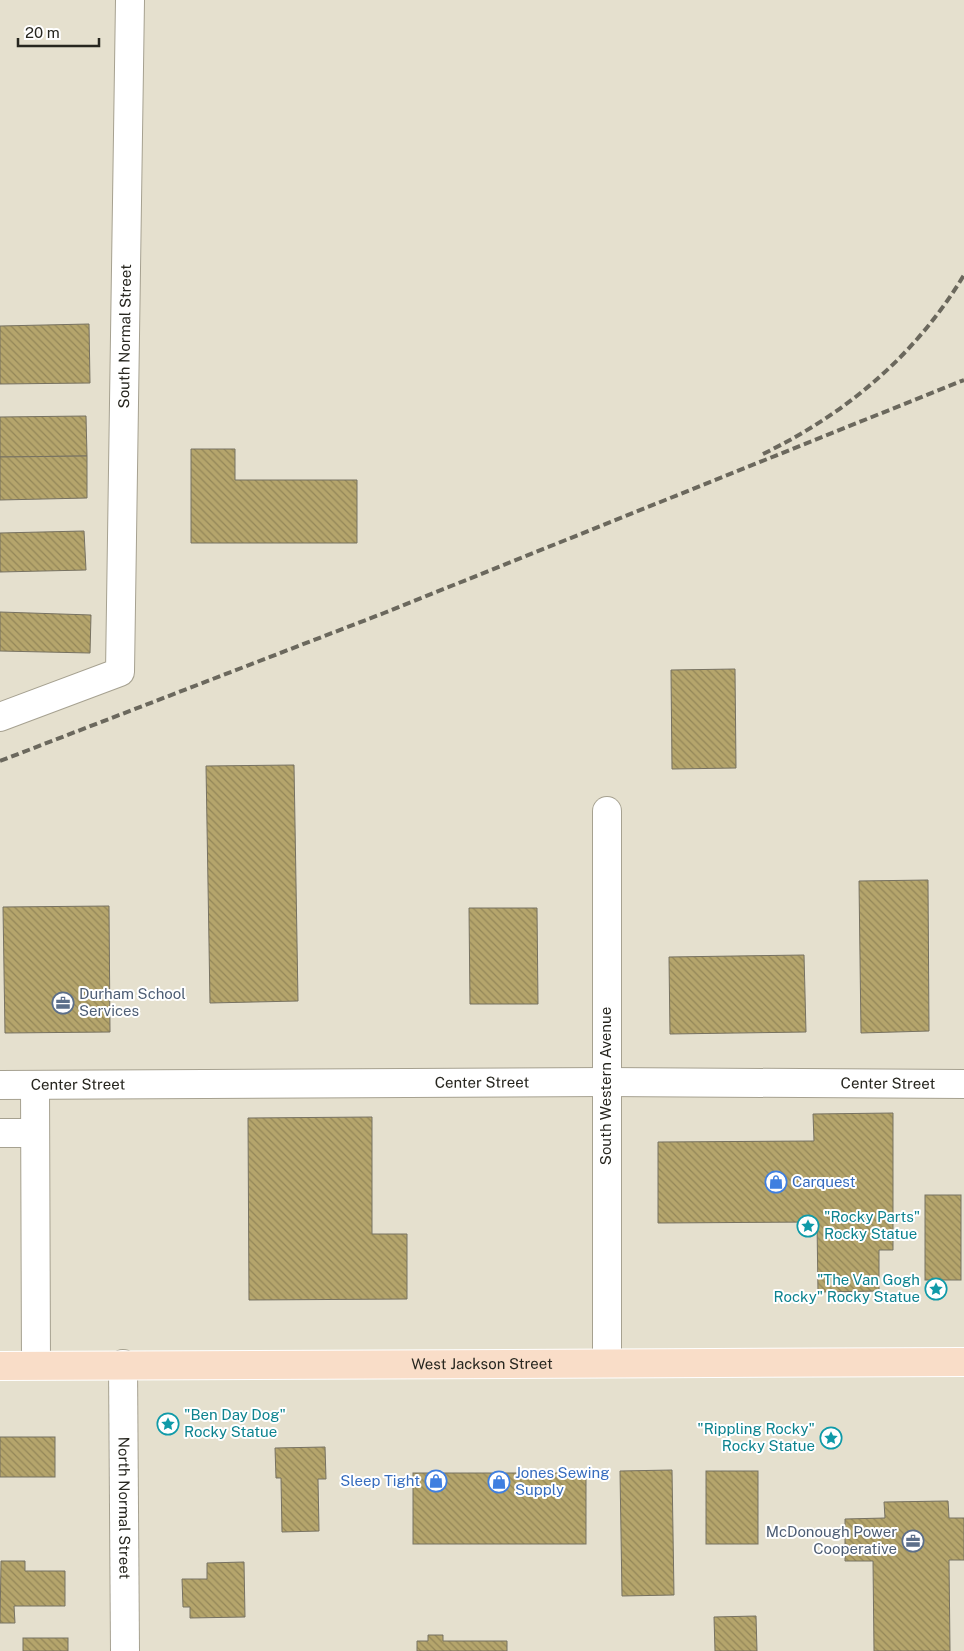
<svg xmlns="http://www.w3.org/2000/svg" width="964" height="1651" viewBox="0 0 964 1651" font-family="'Public Sans',sans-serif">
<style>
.building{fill:url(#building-back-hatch);stroke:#777262}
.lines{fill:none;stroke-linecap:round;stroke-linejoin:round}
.minor-casing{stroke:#a6a190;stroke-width:30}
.major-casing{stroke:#fff;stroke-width:30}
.minor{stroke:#fff;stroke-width:28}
.major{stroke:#f9ddc8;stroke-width:28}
.rail{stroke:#6b685d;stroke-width:4;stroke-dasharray:8 4;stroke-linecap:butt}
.labels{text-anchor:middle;stroke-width:4;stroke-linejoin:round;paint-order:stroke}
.street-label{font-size:15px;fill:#27261f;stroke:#fff}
.service-label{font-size:15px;fill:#4e5e75;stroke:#fff;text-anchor:start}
.shop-label{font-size:15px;fill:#366cbe;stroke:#fff;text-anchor:start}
.culture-label{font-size:15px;fill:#0d838f;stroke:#fff;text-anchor:start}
</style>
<defs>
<pattern id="building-back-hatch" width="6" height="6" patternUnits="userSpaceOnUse" patternTransform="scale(1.25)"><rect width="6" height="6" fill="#b5a56c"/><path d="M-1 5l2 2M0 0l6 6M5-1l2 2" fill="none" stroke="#938658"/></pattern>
</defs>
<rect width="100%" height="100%" fill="#e5e0ce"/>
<!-- building -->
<g class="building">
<polygon points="89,324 90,383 0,384 0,326"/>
<polygon points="86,416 87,456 0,457 0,417"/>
<polygon points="191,449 235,449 235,480 357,480 357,543 191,543"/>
<polygon points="87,456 87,498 0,500 0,457"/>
<polygon points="84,531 86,570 0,572 0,533"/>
<polygon points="0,612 91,615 90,653 0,651"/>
<polygon points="735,669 736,768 672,769 671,670"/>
<polygon points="294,765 298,1001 210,1003 206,766"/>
<polygon points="928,880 929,1031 861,1033 859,881"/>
<polygon points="109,906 110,1032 5,1033 3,907"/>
<polygon points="469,908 537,908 538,1004 470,1004"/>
<polygon points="804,955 806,1032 670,1034 669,957"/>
<polygon points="893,1113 893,1250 879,1250 879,1291 818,1292 817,1222 658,1223 658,1142 814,1141 813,1114"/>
<polygon points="372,1117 372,1234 407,1234 407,1299 249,1300 248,1118"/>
<rect x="925" y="1195" width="36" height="85"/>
<rect x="0" y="1437" width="55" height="40"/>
<polygon points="325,1447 326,1479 318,1479 319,1531 282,1532 281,1478 276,1478 275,1448"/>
<polygon points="672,1470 674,1595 622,1596 620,1471"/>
<rect x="706" y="1471" width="52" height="73"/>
<rect x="413" y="1473" width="173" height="71"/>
<polygon points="948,1501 949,1518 964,1518 964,1560 949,1560 950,1651 874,1651 873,1561 845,1561 845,1519 885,1518 884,1502"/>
<polygon points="1,1561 25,1561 25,1571 65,1571 65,1606 14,1606 15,1623 0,1623"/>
<polygon points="244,1562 245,1617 190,1618 190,1607 183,1607 182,1579 207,1579 207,1563"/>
<polygon points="756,1616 757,1651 715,1651 714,1617"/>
<polygon points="428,1635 443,1635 443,1641 507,1641 507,1651 417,1651 417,1641 428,1641"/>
<rect x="23" y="1638" width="45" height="13"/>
</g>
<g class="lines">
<!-- minor casing -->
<g class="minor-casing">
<g id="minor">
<path id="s1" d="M0 717 120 672 130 0"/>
<polyline points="607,811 607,1362"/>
<path id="s2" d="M0 1085 606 1082 964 1084"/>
<polyline points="35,1085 36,1365"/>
<polyline points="0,1133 35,1133"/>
<path id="s3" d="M123 1364 125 1651"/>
</g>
</g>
<!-- major casing -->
<g class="major-casing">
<g id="major">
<path id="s4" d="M0 1366 964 1362"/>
</g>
</g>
<!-- minor -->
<use href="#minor" class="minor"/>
<!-- major -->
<use href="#major" class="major"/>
<!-- rail -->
<g class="rail">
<path d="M763 454C847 413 915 356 964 275"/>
<polyline points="0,761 384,613 964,380"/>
</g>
</g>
<!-- icons -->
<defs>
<g id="office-ring" transform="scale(1.125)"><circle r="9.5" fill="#fff" stroke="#5c6f8a" stroke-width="1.5"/><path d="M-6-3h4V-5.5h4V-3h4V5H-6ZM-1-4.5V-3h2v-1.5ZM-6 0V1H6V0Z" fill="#5c6f8a"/></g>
<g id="shop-ring" transform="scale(1.125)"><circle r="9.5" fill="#fff" stroke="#3f7fe0" stroke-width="1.5"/><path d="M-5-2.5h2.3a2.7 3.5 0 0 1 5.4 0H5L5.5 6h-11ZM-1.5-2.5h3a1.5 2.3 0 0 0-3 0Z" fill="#3f7fe0"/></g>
<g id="sight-ring" transform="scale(1.125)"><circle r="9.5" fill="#fff" stroke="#0f9aa8" stroke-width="1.5"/><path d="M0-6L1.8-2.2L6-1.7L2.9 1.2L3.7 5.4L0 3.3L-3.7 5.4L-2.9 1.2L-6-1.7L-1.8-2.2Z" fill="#0f9aa8"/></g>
</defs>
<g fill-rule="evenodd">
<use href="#office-ring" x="63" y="1003"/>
<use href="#shop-ring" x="776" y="1182"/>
<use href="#sight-ring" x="808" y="1226"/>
<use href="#sight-ring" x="936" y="1289"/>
<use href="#sight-ring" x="168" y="1424"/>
<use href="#sight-ring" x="831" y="1438"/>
<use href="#shop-ring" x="436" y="1481"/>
<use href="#shop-ring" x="499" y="1482"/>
<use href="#office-ring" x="913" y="1541"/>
</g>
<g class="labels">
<!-- street labels -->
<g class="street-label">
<text dy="5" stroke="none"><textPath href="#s1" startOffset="464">South Normal Street</textPath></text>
<text dy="5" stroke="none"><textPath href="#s2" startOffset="482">Center Street</textPath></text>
<text dy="5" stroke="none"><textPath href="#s2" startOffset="888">Center Street</textPath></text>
<text dy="5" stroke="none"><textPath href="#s2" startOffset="78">Center Street</textPath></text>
<text transform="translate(606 1086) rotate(-90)" y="5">South Western Avenue</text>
<text dy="5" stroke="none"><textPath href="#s4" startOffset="482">West Jackson Street</textPath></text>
<text dy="5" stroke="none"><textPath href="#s3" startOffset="144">North Normal Street</textPath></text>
</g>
<!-- service labels -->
<g class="service-label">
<text x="79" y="999">Durham School<tspan x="79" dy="17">Services</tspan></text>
<text x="897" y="1537" text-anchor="end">McDonough Power<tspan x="897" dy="17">Cooperative</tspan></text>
</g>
<!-- shop labels -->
<g class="shop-label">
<text x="792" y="1187">Carquest</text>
<text x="515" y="1478">Jones Sewing<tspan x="515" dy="17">Supply</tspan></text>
<text x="420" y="1486" text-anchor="end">Sleep Tight</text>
</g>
<!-- culture labels -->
<g class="culture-label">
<text x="824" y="1222">"Rocky Parts"<tspan x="824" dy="17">Rocky Statue</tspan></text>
<text x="920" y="1285" text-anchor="end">"The Van Gogh<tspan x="920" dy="17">Rocky" Rocky Statue</tspan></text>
<text x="184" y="1420">"Ben Day Dog"<tspan x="184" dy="17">Rocky Statue</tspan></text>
<text x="815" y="1434" text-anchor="end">"Rippling Rocky"<tspan x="815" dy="17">Rocky Statue</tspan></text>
</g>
</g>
<!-- scale -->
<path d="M18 38v8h81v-8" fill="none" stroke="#27261f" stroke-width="2.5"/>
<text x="25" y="38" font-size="15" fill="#27261f" stroke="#ffffff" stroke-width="4" paint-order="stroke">20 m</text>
</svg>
